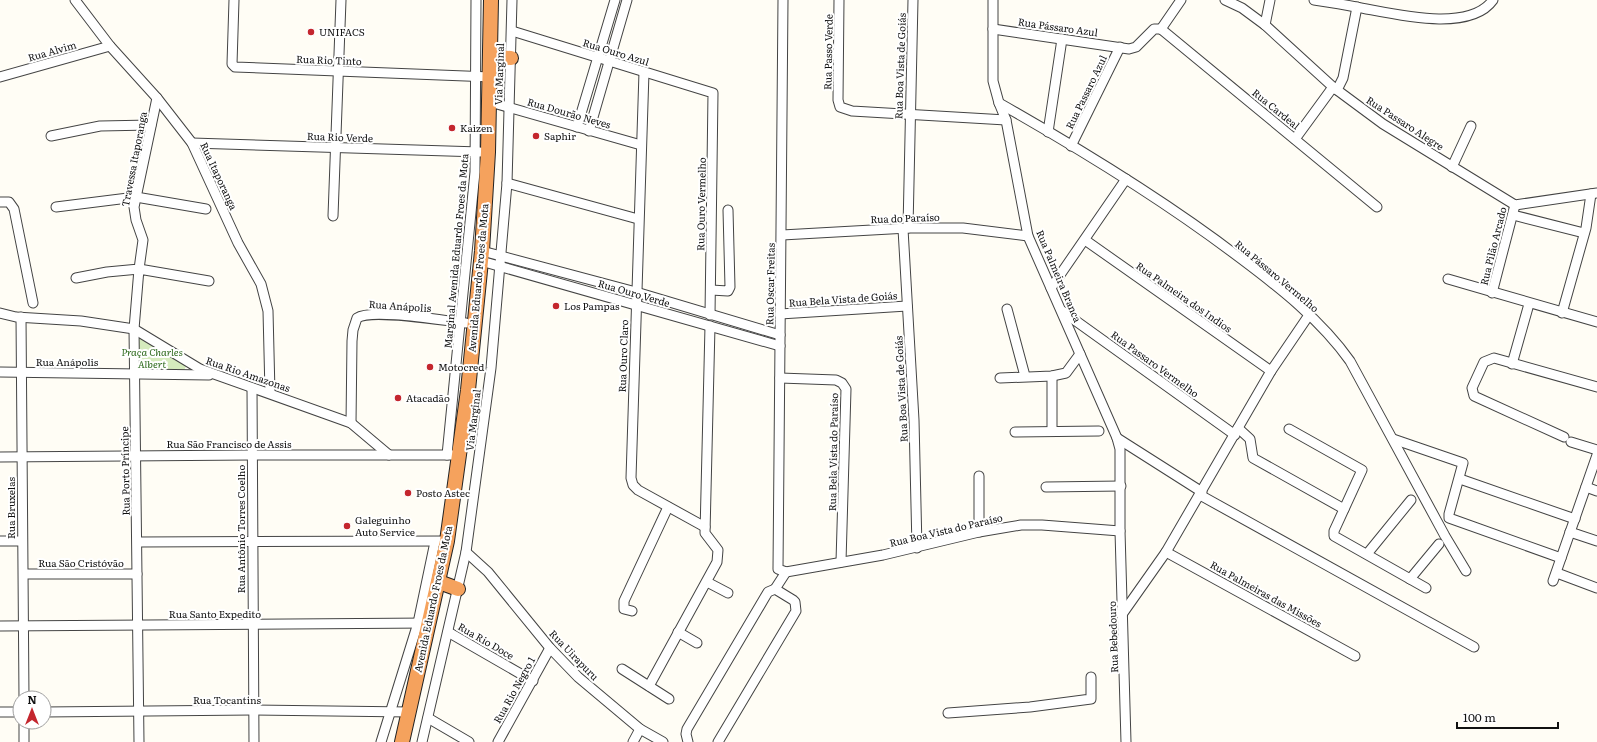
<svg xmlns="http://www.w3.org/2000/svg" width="1597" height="742" viewBox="0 0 1597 742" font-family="Literata,serif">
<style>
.park{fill:#d5ebbd}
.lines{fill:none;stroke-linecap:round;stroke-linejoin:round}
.minor-casing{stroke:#444;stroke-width:11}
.highway-casing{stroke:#222;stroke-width:16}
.minor{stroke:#fff;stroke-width:9}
.highway{stroke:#f5a25d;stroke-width:14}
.poi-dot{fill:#c4262e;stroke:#fff;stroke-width:1.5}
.labels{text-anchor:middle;stroke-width:4;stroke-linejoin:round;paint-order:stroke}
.street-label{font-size:10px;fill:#111;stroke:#fff}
.poi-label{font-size:10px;fill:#111;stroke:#fff;text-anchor:start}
.park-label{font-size:10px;font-style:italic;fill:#2f6b1f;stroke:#fff}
</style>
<rect width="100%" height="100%" fill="#fffdf5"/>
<!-- park -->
<polygon class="park" points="138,333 187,365 184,370 138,371"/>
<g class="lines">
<!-- minor casing -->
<g class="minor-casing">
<g id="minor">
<polyline points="75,0 110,46 157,98 192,143 238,243 261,284 268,311 270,393"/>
<polyline points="234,0 232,64 235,67 491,77"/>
<polyline points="783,0 778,569 786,572 883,555 979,532 1021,525 1042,525 1120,531"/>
<polyline points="839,0 838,100 840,107 852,111 1006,120"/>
<polyline points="993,0 993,81 999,103 1006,120 1028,236 1117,438 1120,449 1120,531 1126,742"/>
<polyline points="1225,0 1242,8 1265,25 1333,87 1383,124 1515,205 1597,193"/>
<path d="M1314 0C1328 2 1342 4 1356 7 1391 13 1469 34 1493 0"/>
<polyline points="1265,25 1270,0"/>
<polyline points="993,29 1129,49 1136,47 1154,29 1161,29"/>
<polyline points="1161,29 1377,207"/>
<polyline points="1161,29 1181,0"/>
<polyline points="512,31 713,93 710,315"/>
<polyline points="644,72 631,478 633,485 638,490 705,527"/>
<polyline points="0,77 110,46"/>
<polyline points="1337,90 1343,78 1357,7"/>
<polyline points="490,102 641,145"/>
<path d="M999 103C1082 150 1164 200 1240 258 1280 288 1321 320 1350 361L1445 536 1466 571"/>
<polyline points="577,127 615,0"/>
<polyline points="589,131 627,0"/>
<polyline points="1048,132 1062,39"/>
<polyline points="51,136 100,126 151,125"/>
<polyline points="1295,139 1333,87"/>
<polyline points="192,143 480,152"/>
<polyline points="1071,146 1120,47"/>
<polyline points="1452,167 1471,126"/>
<polyline points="507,183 638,219"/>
<polyline points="0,202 9,202 14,209 33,303"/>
<polyline points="56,207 136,197 206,209"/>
<polyline points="1513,215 1584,233"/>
<polyline points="333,216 341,0"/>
<polyline points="908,228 913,0"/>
<polyline points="903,229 914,420 917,548"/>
<polyline points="782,235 908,228 963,228 1028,236"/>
<polyline points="1085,240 1271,371"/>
<polyline points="482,251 636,292 780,335"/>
<polyline points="481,261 780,346"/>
<polyline points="76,278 107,272 139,269 143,240 136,220 134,207 157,98"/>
<polyline points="1448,279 1597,322"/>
<polyline points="1051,288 1126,179"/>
<polyline points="711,290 728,291 730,287 728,210"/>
<polyline points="1492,293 1515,205"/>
<polyline points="1007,309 1025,376"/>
<polyline points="1062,311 1235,435"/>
<polyline points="0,313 16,317 81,321 134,329 200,369 351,423 389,455"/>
<polyline points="1562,313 1586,228 1591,194"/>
<polyline points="780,314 907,306"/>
<polyline points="21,317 24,698"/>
<polyline points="1512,364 1529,304"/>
<polyline points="0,372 209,375"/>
<polyline points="1052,376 1052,431"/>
<polyline points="780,378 836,380 842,383 846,389 841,562"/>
<polyline points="1000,378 1052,376 1066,373 1080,354"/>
<polyline points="252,388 254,742"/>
<path d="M351 423 352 341 353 330 357 318C372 308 445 321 466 323"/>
<polyline points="1238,428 1250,439 1253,458 1344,509"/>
<polyline points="1289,429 1362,470 1334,531 1334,536 1426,588"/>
<polyline points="1015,432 1099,431"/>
<polyline points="1564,437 1474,396 1472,388 1484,362 1494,358 1597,387"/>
<polyline points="1117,438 1202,492"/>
<polyline points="1393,439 1463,463 1449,514 1449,518 1561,558"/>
<polyline points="1571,442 1597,450"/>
<polyline points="447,455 475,172 476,0"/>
<polyline points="0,457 251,455 459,455"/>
<polyline points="979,476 979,532"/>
<polyline points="1460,479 1575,519"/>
<polyline points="1046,487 1121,486"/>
<polyline points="1586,487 1597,491"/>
<polyline points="1200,495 1474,647"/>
<polyline points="1570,532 1597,541"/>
<polyline points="0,541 22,541"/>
<polyline points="138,542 447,541"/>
<polyline points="466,552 488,572 550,648 578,677 640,729 663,742"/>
<polyline points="1166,552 1355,656"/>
<polyline points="1367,554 1411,500"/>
<polyline points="1557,573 1597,588"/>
<polyline points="24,574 137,574"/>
<polyline points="1410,579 1439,544"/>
<polyline points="1553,581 1597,455"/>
<polyline points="707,582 728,593"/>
<polyline points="775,589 786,572"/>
<polyline points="632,611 624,609 624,601 668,507"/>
<polyline points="1123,613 1166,552 1271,371 1309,315"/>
<polyline points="0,626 429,623"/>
<polyline points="448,632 533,681"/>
<polyline points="678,632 697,643"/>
<polyline points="622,669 669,699"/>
<polyline points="649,686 717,562 718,550 705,533 710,326"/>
<polyline points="0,712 20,712"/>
<polyline points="44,712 253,710 410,712"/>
<polyline points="948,713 1030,707 1091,699 1091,677"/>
<polyline points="428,718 469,742"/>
<polyline points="24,742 24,722"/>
<polyline points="139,742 134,329 139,269 209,281"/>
<polyline points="381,742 418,623 435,542"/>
<polyline points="422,742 466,552 491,368 507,183 512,0"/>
<polyline points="498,742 550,648"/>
<polyline points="633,742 640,729"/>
<polyline points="688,742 686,734 687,729 765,597 768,592 775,589 793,600 795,602 796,611 718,742"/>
</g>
</g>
<!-- highway casing -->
<g class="highway-casing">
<g id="highway">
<polyline points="491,57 511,58"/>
<polyline points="439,582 458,589"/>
<polyline points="402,742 447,541 468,390 482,251 488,152 491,0"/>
</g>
</g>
<!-- minor -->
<use href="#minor" class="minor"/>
<!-- highway -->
<use href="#highway" class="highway"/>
</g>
<!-- markers -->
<g class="poi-dot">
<circle cx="311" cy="32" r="4"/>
<circle cx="452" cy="128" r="4"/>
<circle cx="536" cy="136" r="4"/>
<circle cx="556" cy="306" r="4"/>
<circle cx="430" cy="367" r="4"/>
<circle cx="398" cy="398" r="4"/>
<circle cx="408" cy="493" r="4"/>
<circle cx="347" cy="526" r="4"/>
</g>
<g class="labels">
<!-- street labels -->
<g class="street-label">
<text transform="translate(1058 27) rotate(8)" y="4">Rua Pássaro Azul</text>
<text transform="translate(52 51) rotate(-16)" y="4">Rua Alvim</text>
<text transform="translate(616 52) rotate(17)" y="4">Rua Ouro Azul</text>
<text transform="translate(828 52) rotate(-89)" y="4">Rua Passo Verde</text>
<text transform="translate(329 60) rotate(2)" y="4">Rua Rio Tinto</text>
<text transform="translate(900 66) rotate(-88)" y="4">Rua Boa Vista de Goiás</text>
<text transform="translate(499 74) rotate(-88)" y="4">Via Marginal</text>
<text transform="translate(1086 92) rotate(-64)" y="4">Rua Passaro Azul</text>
<text transform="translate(1276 109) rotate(39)" y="4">Rua Cardeal</text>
<text transform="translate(569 113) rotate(16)" y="4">Rua Dourão Neves</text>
<text transform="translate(1405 123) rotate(33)" y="4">Rua Passaro Alegre</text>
<text transform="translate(340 137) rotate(2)" y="4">Rua Rio Verde</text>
<text transform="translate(134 159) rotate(-79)" y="4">Travessa Itaporanga</text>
<text transform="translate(219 176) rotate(65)" y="4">Rua Itaporanga</text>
<text transform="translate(701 204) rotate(-89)" y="4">Rua Ouro Vermelho</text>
<text transform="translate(905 218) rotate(-2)" y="4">Rua do Paraíso</text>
<text transform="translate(1493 246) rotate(-76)" y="4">Rua Pilão Arcado</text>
<text transform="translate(456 251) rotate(-85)" y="4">Marginal Avenida Eduardo Froes da Mota</text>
<text transform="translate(1059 276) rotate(67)" y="4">Rua Palmeira Branca</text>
<text transform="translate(1277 276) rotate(40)" y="4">Rua Pássaro Vermelho</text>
<text transform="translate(478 278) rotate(-85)" y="4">Avenida Eduardo Froes da Mota</text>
<text transform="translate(770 284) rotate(-89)" y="4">Rua Oscar Freitas</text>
<text transform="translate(634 293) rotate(16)" y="4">Rua Ouro Verde</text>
<text transform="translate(1184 297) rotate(35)" y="4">Rua Palmeira dos Indios</text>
<text transform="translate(843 299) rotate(-4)" y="4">Rua Bela Vista de Goiás</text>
<text transform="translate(400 306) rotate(4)" y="4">Rua Anápolis</text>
<text transform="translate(623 356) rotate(-88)" y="4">Rua Ouro Claro</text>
<text x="67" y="366">Rua Anápolis</text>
<text transform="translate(1155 364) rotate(36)" y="4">Rua Passaro Vermelho</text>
<text transform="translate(248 374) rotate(19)" y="4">Rua Rio Amazonas</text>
<text transform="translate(901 389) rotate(-93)" y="4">Rua Boa Vista de Goiás</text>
<text transform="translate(473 420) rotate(-83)" y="4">Via Marginal</text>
<text x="229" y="448">Rua São Francisco de Assis</text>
<text transform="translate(833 452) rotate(-89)" y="4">Rua Bela Vista do Paraíso</text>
<text transform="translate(125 471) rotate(-91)" y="4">Rua Porto Príncipe</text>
<text transform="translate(11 508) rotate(-90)" y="4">Rua Bruxelas</text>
<text transform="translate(241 529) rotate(-90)" y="4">Rua Antônio Torres Coelho</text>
<text transform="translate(946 530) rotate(-13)" y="4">Rua Boa Vista do Paraíso</text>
<text x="81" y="567">Rua São Cristóvão</text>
<text transform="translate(1266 594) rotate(29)" y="4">Rua Palmeiras das Missões</text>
<text transform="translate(433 599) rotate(-78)" y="4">Avenida Eduardo Froes da Mota</text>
<text x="215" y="618">Rua Santo Expedito</text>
<text transform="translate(1113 637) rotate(-92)" y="4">Rua Bebedouro</text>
<text transform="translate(486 641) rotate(30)" y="4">Rua Rio Doce</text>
<text transform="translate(574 655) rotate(46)" y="4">Rua Uirapuru</text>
<text transform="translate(514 690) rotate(-61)" y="4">Rua Rio Negro 1</text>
<text x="227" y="704">Rua Tocantins</text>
</g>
<!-- poi labels -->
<g class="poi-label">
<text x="319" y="36">UNIFACS</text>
<text x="460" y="132">Kaizen</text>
<text x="544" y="140">Saphir</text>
<text x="564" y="310">Los Pampas</text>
<text x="438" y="371">Motocred</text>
<text x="406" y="402">Atacadão</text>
<text x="416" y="497">Posto Astec</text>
<text x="355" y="524">Galeguinho<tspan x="355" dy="12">Auto Service</tspan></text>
</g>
<!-- park labels -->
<g class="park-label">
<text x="152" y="356">Praça Charles<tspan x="152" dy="12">Albert</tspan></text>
</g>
</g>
<!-- north arrow -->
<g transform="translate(32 710)"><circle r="19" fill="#ffffff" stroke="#a0a0a0"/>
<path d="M0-3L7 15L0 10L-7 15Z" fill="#c4262e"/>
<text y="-6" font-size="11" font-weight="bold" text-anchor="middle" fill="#111111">N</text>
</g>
<!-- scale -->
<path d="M1457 722v6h101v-6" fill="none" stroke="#111111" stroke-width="2"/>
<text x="1463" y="722" font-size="12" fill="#111111" stroke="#ffffff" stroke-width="3" paint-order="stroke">100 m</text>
</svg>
